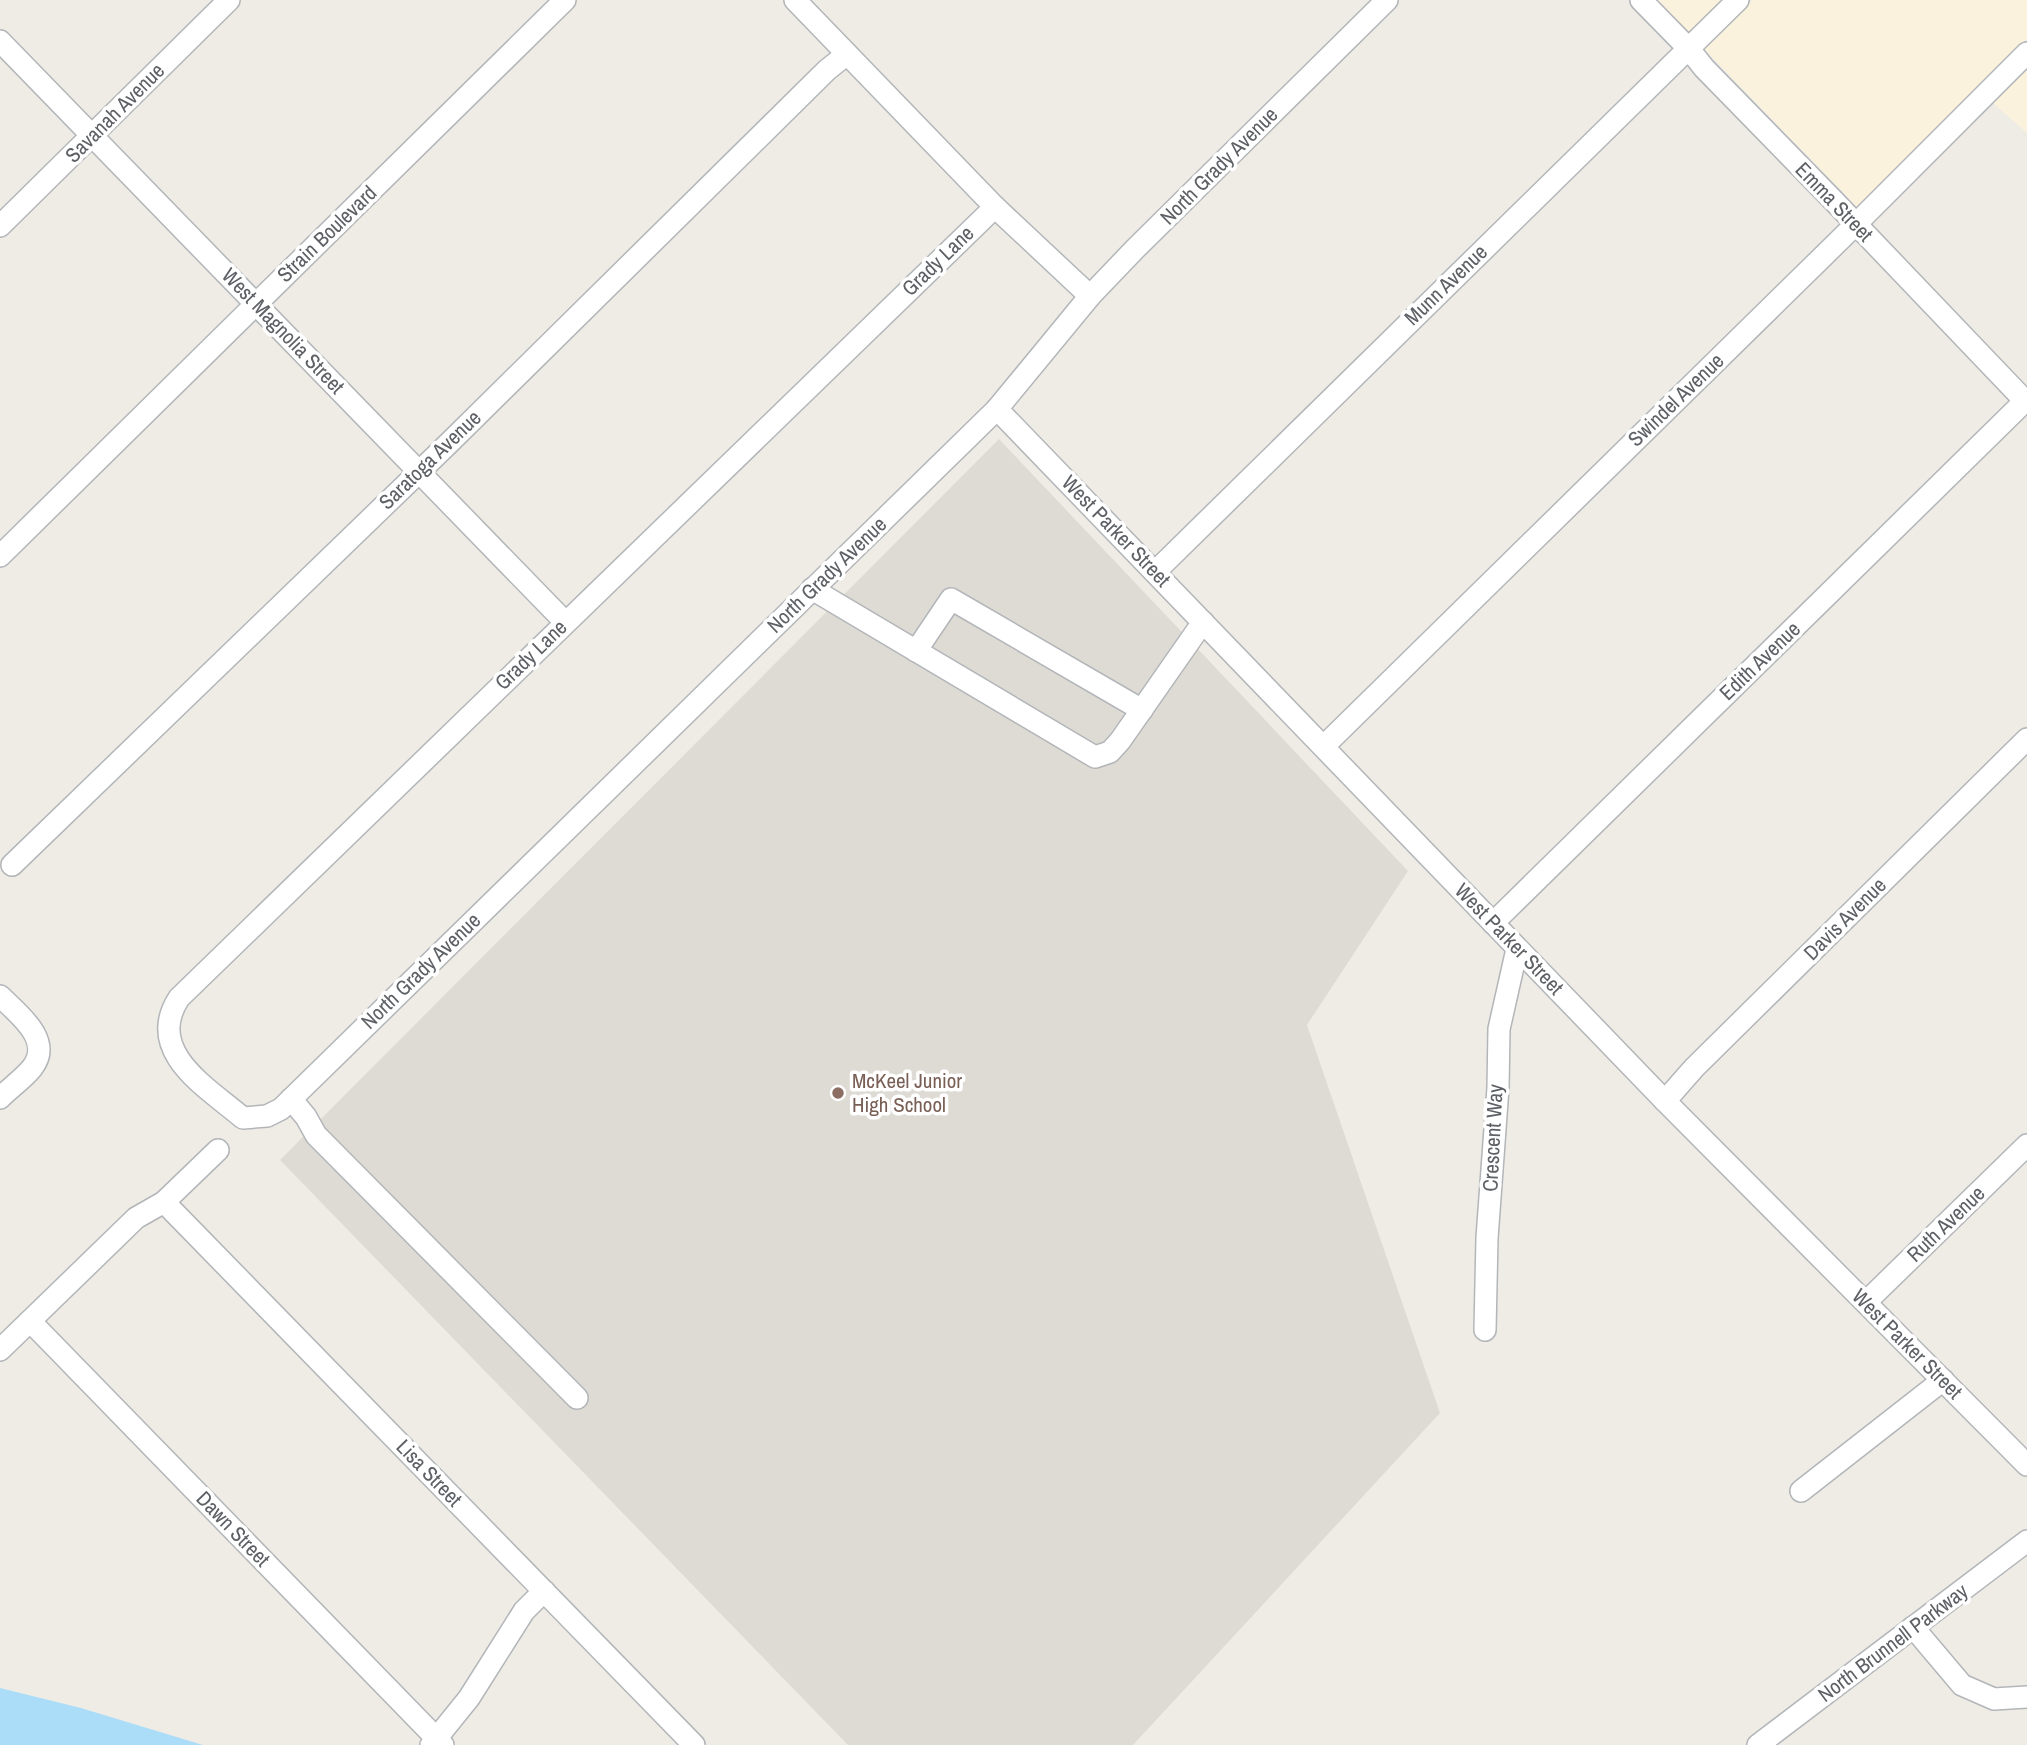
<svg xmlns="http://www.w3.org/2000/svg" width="2027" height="1745" viewBox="0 0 2027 1745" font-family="'Archivo Narrow',sans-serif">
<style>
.commercial{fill:#fbf2de}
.education{fill:#dedbd4}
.water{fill:#acddf8}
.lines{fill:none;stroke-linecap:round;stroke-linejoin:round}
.minor-casing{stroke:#b3b6b9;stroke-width:24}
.minor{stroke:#fff;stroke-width:21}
.education-dot{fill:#8d6e63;stroke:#fff;stroke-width:2.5}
.labels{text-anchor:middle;stroke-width:7;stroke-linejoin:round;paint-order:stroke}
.street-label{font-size:21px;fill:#5d6165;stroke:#fff}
.education-label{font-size:21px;fill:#785e54;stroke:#fff;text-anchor:start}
</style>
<rect width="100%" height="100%" fill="#efece6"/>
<!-- commercial -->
<g class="commercial">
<polygon points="1658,0 1724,0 1690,33"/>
<polygon points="1753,0 2027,0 2027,39 1858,208 1704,49"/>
<polygon points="2027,68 2027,133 1992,102"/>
</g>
<!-- education -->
<polygon class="education" points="999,439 1408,871 1307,1025 1440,1413 1133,1745 848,1745 280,1160"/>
<!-- water -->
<polygon class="water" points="0,1688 81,1708 203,1745 0,1745"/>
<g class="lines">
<!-- minor casing -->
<g class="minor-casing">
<g id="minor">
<polyline points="795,0 995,207 1090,296"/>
<polyline points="1641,0 1689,49 1704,68 1832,199 2027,403"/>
<polyline points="0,41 565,622"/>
<path d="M995 207 179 998C144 1052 208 1088 243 1118L267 1116 281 1109 997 409 1090 296 1135 249 1387 0"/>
<polyline points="0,226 229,0"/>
<polyline points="997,409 1665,1101 2027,1465"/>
<polyline points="0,556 565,0"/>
<polyline points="1155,572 1738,0"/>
<polyline points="812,589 1095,757 1110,752 1120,741 1203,622"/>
<polyline points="916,651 951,599 1142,710"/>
<polyline points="1324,746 1856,224 2027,53"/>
<polyline points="12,865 448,444 827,70 847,54"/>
<polyline points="1493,923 2027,399"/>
<path d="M0 996C18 1014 54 1040 32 1068 23 1079 10 1088 0 1098"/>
<polyline points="291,1099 306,1117 316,1135 577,1398"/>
<polyline points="1665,1101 1694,1068 2027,739"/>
<polyline points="164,1202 694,1745"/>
<polyline points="1866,1302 2027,1145"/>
<polyline points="30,1321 443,1745"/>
<polyline points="1485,1330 1487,1238 1498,1088 1499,1029 1517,949"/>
<polyline points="0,1350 136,1218 164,1202 218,1150"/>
<polyline points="1801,1491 1943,1380"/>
<polyline points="1913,1627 1962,1685 1994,1699 2027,1697"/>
<polyline points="431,1745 469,1698 524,1611 544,1591"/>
<polyline points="1758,1745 2027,1541"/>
</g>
</g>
<!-- minor -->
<use href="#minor" class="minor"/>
</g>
<!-- markers -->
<circle class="education-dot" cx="838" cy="1093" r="7"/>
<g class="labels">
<!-- street labels -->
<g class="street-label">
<text transform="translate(115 113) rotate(-45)" y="7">Savanah Avenue</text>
<text transform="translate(1219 166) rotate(-45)" y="7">North Grady Avenue</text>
<text transform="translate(1834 202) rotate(46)" y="7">Emma Street</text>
<text transform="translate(327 234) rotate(-44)" y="7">Strain Boulevard</text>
<text transform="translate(938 261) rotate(-44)" y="7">Grady Lane</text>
<text transform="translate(1446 285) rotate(-44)" y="7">Munn Avenue</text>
<text transform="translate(283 331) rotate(46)" y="7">West Magnolia Street</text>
<text transform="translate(1676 400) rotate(-44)" y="7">Swindel Avenue</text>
<text transform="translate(430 460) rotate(-44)" y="7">Saratoga Avenue</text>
<text transform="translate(1116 531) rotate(46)" y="7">West Parker Street</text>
<text transform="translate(827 575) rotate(-44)" y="7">North Grady Avenue</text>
<text transform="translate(531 655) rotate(-44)" y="7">Grady Lane</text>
<text transform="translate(1760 661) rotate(-44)" y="7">Edith Avenue</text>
<text transform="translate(1845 919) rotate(-45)" y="7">Davis Avenue</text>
<text transform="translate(1509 939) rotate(46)" y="7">West Parker Street</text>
<text transform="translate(421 971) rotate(-44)" y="7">North Grady Avenue</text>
<text transform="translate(1493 1138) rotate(-87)" y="7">Crescent Way</text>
<text transform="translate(1946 1224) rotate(-44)" y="7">Ruth Avenue</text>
<text transform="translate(1907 1344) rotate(45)" y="7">West Parker Street</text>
<text transform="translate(429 1473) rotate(46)" y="7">Lisa Street</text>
<text transform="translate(233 1529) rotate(46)" y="7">Dawn Street</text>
<text transform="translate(1893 1643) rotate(-37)" y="7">North Brunnell Parkway</text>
</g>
<!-- education labels -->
<g class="education-label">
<text x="852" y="1088">McKeel Junior<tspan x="852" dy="24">High School</tspan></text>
</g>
</g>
</svg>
